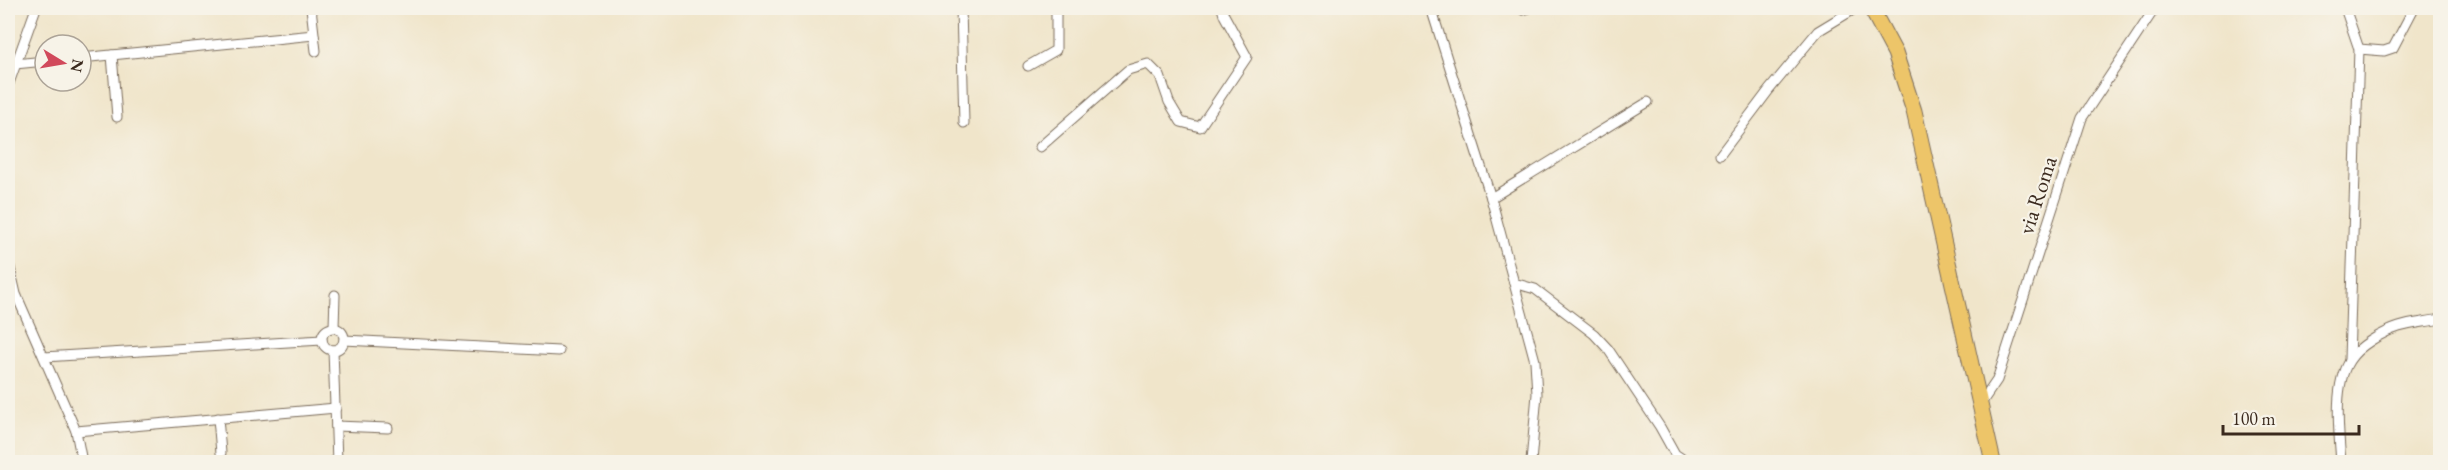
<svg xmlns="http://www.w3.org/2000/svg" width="2448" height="470" viewBox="0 0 2448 470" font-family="'EB Garamond',serif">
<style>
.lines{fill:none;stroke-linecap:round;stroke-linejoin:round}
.minor-casing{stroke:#7a6b5a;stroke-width:11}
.primary-casing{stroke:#7a6b5a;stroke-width:17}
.minor{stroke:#fff;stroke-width:9}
.primary{stroke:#edc569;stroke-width:15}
.labels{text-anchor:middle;stroke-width:4.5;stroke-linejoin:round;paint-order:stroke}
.street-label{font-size:22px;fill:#3b2a1e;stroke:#f7f3e8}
</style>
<rect width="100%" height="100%" fill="#f7f3e8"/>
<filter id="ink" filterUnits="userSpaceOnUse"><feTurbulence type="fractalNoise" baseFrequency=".0167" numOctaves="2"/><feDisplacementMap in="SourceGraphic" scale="12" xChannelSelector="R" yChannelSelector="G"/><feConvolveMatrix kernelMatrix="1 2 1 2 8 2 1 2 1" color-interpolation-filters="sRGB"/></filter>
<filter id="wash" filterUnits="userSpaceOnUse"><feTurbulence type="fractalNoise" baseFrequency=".008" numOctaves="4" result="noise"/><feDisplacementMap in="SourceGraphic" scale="24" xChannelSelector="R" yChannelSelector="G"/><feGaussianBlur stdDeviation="1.35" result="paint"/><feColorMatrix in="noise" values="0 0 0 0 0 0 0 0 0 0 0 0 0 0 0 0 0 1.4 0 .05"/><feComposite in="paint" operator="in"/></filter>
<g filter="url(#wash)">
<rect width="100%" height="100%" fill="#f0e5ca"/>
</g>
<g filter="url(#ink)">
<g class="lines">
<!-- minor casing -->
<g class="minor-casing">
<g id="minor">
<polyline points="311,8 316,51"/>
<polyline points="961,8 964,123"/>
<polyline points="1431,8 1491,198 1535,361 1537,394 1531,462"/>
<polyline points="2345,8 2359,49 2349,360"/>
<polyline points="1523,10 1529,8"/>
<polyline points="2359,49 2384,51 2393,48 2414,8"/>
<polyline points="112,55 117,117"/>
<polyline points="81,58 314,35"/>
<polyline points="15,64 45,61"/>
<polyline points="1028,66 1056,50 1056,8"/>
<polyline points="8,86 36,8"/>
<polyline points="1040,147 1128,70 1148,64 1160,76 1169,102 1181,122 1200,127 1247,57 1224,15 1222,8"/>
<polyline points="1720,155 1769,90 1818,31 1856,8"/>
<polyline points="1491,198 1648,102"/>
<polyline points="8,259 16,294 76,431 82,462"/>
<polyline points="1514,283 1535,289 1594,334 1608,349 1660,427 1675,454 1687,462"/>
<polyline points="334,327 335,295"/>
<circle cx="333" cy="339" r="11"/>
<polyline points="344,340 559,351"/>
<polyline points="333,350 337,462"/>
<polyline points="44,357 322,340"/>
<polyline points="1980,405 1997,380 2082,118 2155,8"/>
<polyline points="218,418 221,453"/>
<polyline points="336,426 388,428"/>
<polyline points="76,431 336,408"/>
<path d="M2341 462C2339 434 2333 386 2349 361 2358 346 2383 332 2399 327 2412 323 2427 322 2440 319"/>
</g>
</g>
<!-- primary casing -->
<g class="primary-casing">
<polyline id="primary" points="1871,8 1895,53 1914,111 1993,462"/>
</g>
<!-- minor -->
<use href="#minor" class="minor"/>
<!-- primary -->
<use href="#primary" class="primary"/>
</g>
</g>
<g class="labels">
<!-- street labels -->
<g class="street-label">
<text transform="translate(2037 195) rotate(-72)" y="8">via Roma</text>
</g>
</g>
<!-- margin -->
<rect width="2448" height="470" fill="none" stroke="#f7f3e8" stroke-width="30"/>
<!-- north arrow -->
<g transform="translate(63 63) rotate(101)"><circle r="28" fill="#f7f3e8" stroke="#aca397" stroke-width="1.5"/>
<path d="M0-4.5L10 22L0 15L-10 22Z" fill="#d1495b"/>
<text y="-9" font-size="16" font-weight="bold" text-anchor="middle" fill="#3b2a1e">N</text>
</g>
<!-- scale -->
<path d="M2223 425v9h136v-9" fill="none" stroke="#3b2a1e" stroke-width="3"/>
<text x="2232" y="425" font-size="18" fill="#3b2a1e" stroke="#f7f3e8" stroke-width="4.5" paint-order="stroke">100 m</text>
</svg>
